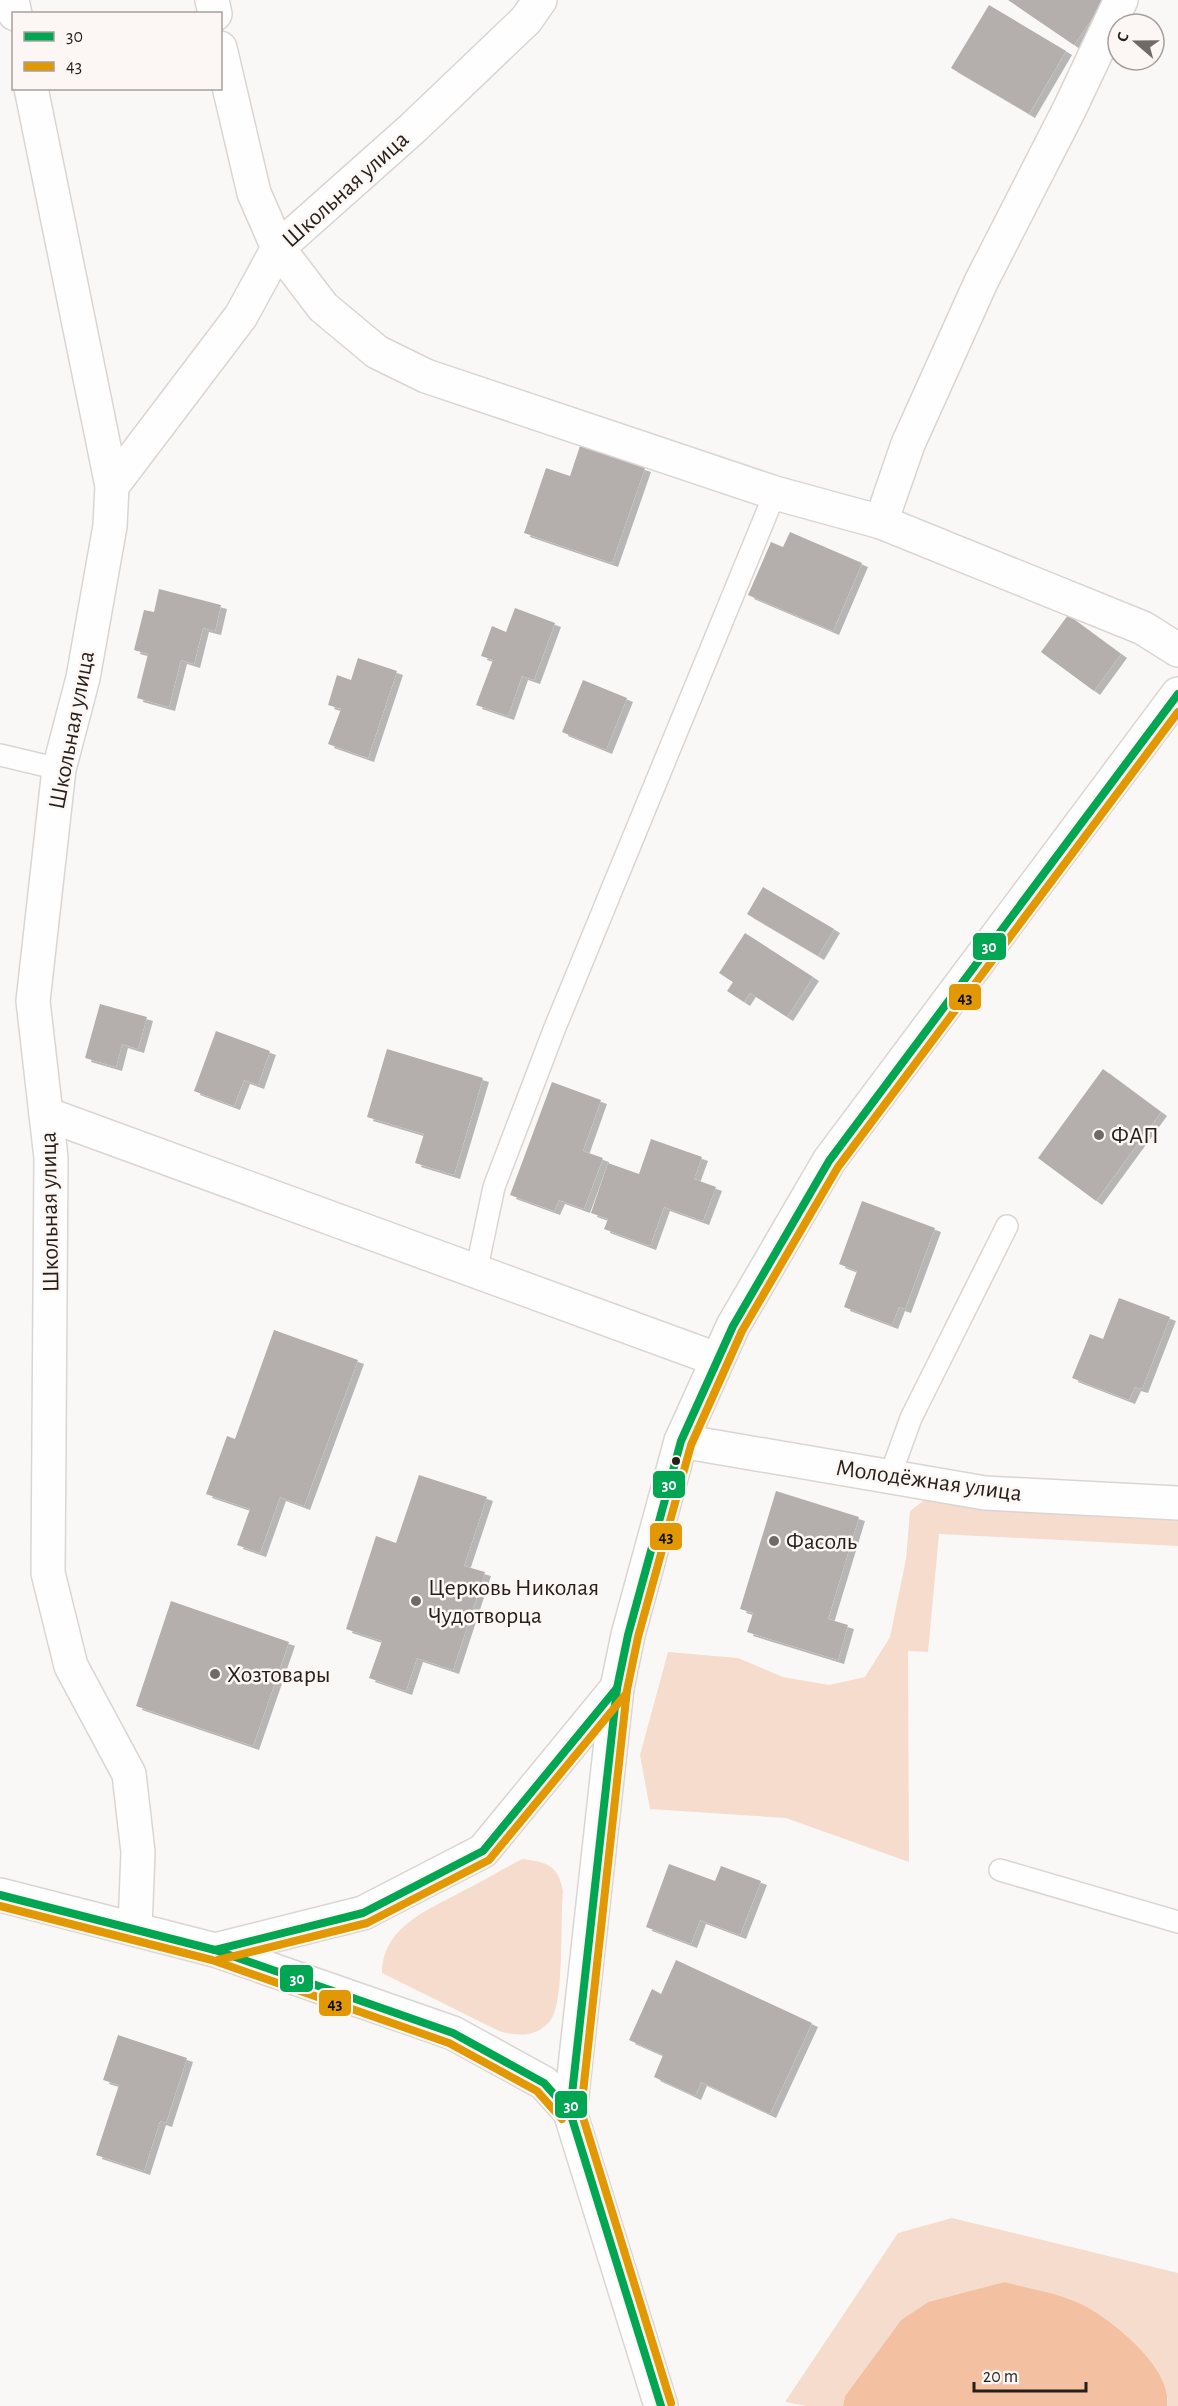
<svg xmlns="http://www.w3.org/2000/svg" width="1178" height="2406" viewBox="0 0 1178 2406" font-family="'Alegreya Sans',sans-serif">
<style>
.green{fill:#f6dccc}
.water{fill:#f3c1a1}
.building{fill:#b4afac;filter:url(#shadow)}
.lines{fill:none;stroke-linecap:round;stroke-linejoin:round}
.lane-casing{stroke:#dad5d2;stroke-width:24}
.street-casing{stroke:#dad5d2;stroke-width:36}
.secondary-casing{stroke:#dad5d2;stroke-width:36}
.lane{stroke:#fefefe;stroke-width:21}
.street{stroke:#fefefe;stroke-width:33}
.secondary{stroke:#fefefe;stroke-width:33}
.bus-1-casing{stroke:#fcf7f4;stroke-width:12}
.bus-2-casing{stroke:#fcf7f4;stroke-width:12}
.bus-1{stroke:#00a651;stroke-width:8}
.bus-2{stroke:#e29802;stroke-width:8}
.poi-dot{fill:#706a66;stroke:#fcf7f4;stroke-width:2}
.bus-dot{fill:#261e19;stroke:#fcf7f4;stroke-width:2}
.labels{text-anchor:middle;stroke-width:5;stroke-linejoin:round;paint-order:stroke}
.street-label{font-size:24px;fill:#261e19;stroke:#fcf7f4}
.poi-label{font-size:24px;fill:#261e19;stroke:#fcf7f4;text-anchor:start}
.line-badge{stroke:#fcf7f4;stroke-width:2}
.badge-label{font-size:16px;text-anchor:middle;font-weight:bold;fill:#fff}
.pale-badge-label{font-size:16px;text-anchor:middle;font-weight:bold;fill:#111}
</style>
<defs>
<filter id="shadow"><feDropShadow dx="6" dy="4" stdDeviation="0" flood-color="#0004"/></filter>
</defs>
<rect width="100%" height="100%" fill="#faf8f6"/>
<!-- green -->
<g class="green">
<polygon points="927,1498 1178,1516 1178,1546 939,1534 928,1652 908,1651 909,1862 786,1818 650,1809 640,1755 668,1652 738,1658 783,1677 829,1685 865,1677 890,1637 906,1559 910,1511"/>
<path d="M522 1859C547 1862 558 1865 563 1891 560 1919 565 2004 550 2021 536 2038 517 2036 499 2031L382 1973C383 1927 426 1911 461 1892 481 1882 501 1870 522 1859Z"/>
<polygon points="952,2218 1178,2273 1178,2406 1167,2406 1168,2398 1004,2282 928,2302 901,2320 845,2396 843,2406 807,2406 785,2402 898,2233"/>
</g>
<!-- water -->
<path class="water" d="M1004 2282C1029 2289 1058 2293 1081 2304 1111 2319 1173 2368 1167 2406H843L845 2396 901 2320 928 2302Z"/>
<!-- building -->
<g class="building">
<polygon points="1008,0 1105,0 1074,45"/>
<polygon points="989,5 1066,51 1029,114 951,68"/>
<polygon points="580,446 645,468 612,563 524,533 546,468 570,476"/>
<polygon points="790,532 862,563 833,631 748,595 771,542 783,547"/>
<polygon points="159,589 221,605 215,631 203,628 194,664 181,660 169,707 137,698 148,654 134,650 144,610 154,612"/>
<polygon points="515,608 555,623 534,680 522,676 508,716 476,705 493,660 481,656 492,626 506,632"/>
<polygon points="1068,615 1121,654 1094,691 1041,652"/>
<polygon points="358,658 397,671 368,758 328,744 341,709 328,705 337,675 351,680"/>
<polygon points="583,680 627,698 606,750 562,732"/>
<polygon points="763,887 834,929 818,956 747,914"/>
<polygon points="745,933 813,977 787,1017 750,993 744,1002 727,991 733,982 719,973"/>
<polygon points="100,1004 147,1017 138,1049 122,1044 116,1067 85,1058"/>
<polygon points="216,1031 270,1051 258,1085 244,1080 234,1106 194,1091"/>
<polygon points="387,1049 483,1078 454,1175 415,1163 424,1134 367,1117"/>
<polygon points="1103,1069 1161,1112 1096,1201 1038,1158"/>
<polygon points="552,1082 601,1100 583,1151 603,1158 584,1209 559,1200 554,1211 510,1195"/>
<polygon points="651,1139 702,1157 694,1179 716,1187 703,1221 664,1207 650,1246 604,1229 608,1219 591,1213 608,1163 639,1174"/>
<polygon points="862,1201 935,1228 905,1309 899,1307 892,1325 844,1307 857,1271 839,1264"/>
<polygon points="1119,1298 1170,1317 1142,1389 1135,1387 1129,1400 1072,1378 1090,1334 1103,1339"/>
<polygon points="274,1330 358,1360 304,1506 280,1497 260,1553 237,1545 250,1509 206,1494 227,1436 235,1439"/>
<polygon points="419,1475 487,1497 464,1566 485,1572 453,1670 417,1658 406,1691 369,1678 382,1641 346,1629 376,1536 396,1543"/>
<polygon points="776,1491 859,1517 828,1619 848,1625 838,1660 747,1632 753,1613 740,1609"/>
<polygon points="171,1601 289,1642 253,1746 136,1706"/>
<polygon points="669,1864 715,1881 721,1866 761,1881 740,1935 700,1920 691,1944 646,1927"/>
<polygon points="676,1960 812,2023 770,2114 701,2082 695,2096 654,2077 663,2055 629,2040 652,1989 661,1994"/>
<polygon points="118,2035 187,2058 166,2123 160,2121 144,2171 96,2155 119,2085 103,2080"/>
</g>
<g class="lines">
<!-- lane casing -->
<g class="lane-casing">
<g id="lane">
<polyline points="0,755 59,769"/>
<polyline points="476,1272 494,1187 554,1030 775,493"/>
<polyline points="890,1476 911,1418 1007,1226"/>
<polyline points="1000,1870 1178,1922"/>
</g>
</g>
<!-- street casing -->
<g class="street-casing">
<g id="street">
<polyline points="12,0 15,14"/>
<polyline points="212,0 215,14"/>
<polyline points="220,48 254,193 278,248 323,307 377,352 426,376 775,493 881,522 1143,628 1178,650"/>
<polyline points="31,88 112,486 110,526 83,678 59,769 33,1001 51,1158 48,1573 71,1666 129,1774 138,1852 135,1928"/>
<polyline points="112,486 241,316 278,248 413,128 526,20 540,0"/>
<polyline points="881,522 908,444 981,282 1070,108 1121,0"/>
<polyline points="46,1114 716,1359"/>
<polyline points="681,1441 985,1493 1178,1503"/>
</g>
</g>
<!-- secondary casing -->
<g class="secondary-casing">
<g id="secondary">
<polyline points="0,1895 215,1950 453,2033 544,2083 570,2112"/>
<polyline points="215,1950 363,1913 483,1851 617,1688"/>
<polyline points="661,2406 570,2112 617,1688 628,1635 681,1441 733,1326 829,1161 1178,694"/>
</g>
</g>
<!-- lane -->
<use href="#lane" class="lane"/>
<!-- street -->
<use href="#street" class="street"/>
<!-- secondary -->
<use href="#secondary" class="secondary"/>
<!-- bus-1 casing -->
<g class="bus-1-casing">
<g id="bus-1">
<polyline points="0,1895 215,1950 453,2033 544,2083 570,2112"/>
<polyline points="215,1950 363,1913 483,1851 617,1688"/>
<polyline points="661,2406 570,2112 617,1688 628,1635 681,1441 733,1326 829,1161 1178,694"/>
</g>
</g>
<!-- bus-2 casing -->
<g class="bus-2-casing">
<g id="bus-2">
<polyline points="0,1906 212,1960 449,2043 537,2091 562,2119"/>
<polyline points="218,1960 367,1923 489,1860 625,1695"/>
<polyline points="671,2403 581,2111 627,1690 638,1637 691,1445 742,1331 838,1167 1178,712"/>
</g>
</g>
<!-- bus-1 -->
<use href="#bus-1" class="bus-1"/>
<!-- bus-2 -->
<use href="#bus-2" class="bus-2"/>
</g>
<!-- markers -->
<g class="poi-dot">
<circle cx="1099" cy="1135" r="6"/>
<circle cx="774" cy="1541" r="6"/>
<circle cx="416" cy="1601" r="6"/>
<circle cx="215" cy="1674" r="6"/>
</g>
<circle class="bus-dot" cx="676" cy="1461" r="5"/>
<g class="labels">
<!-- street labels -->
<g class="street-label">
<text transform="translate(345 189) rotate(-42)" y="8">Школьная улица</text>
<text transform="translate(71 730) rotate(-79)" y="8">Школьная улица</text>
<text transform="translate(49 1212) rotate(-91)" y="8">Школьная улица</text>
<text transform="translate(929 1480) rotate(8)" y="8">Молодёжная улица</text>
</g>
<!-- poi labels -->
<g class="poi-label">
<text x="1111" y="1143">ФАП</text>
<text x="786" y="1549">Фасоль</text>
<text x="428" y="1595">Церковь Николая<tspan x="428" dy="28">Чудотворца</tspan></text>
<text x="227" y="1682">Хозтовары</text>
</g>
</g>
<g class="line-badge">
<rect x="972" y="932" width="35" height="29" rx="6" fill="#00a651"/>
<rect x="948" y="983" width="34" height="28" rx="6" fill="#e29802"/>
<rect x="652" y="1470" width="34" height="29" rx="6" fill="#00a651"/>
<rect x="649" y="1522" width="34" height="29" rx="6" fill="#e29802"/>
<rect x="279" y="1964" width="35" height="29" rx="6" fill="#00a651"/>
<rect x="318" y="1989" width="34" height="28" rx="6" fill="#e29802"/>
<rect x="554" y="2090" width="34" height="29" rx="6" fill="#00a651"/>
</g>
<g class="badge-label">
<text x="989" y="952">30</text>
<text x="669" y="1490">30</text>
<text x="297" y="1984">30</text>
<text x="571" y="2111">30</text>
</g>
<g class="pale-badge-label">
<text x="965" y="1003">43</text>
<text x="666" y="1542">43</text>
<text x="335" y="2009">43</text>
</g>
<!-- legend -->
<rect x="12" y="12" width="210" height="78" fill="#fcf7f4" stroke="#a6a09c" stroke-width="1.5"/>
<rect x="24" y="32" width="30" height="9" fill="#00a651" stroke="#a6a09c" stroke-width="1.5"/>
<text x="66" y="42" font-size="18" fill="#261e19">30</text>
<rect x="24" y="62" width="30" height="9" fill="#e29802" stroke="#a6a09c" stroke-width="1.5"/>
<text x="66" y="72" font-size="18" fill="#261e19">43</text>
<!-- north arrow -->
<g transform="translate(1136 42) rotate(290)"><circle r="28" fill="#fcf7f4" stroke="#a6a09c" stroke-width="1.5"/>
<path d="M0-4.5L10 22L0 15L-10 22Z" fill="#706a66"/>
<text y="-9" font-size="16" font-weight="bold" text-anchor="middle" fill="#261e19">С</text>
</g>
<!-- scale -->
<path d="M974 2382v9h112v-9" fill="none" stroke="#261e19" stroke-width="3"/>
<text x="983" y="2382" font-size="18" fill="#261e19" stroke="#fcf7f4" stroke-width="4.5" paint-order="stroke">20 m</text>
</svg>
